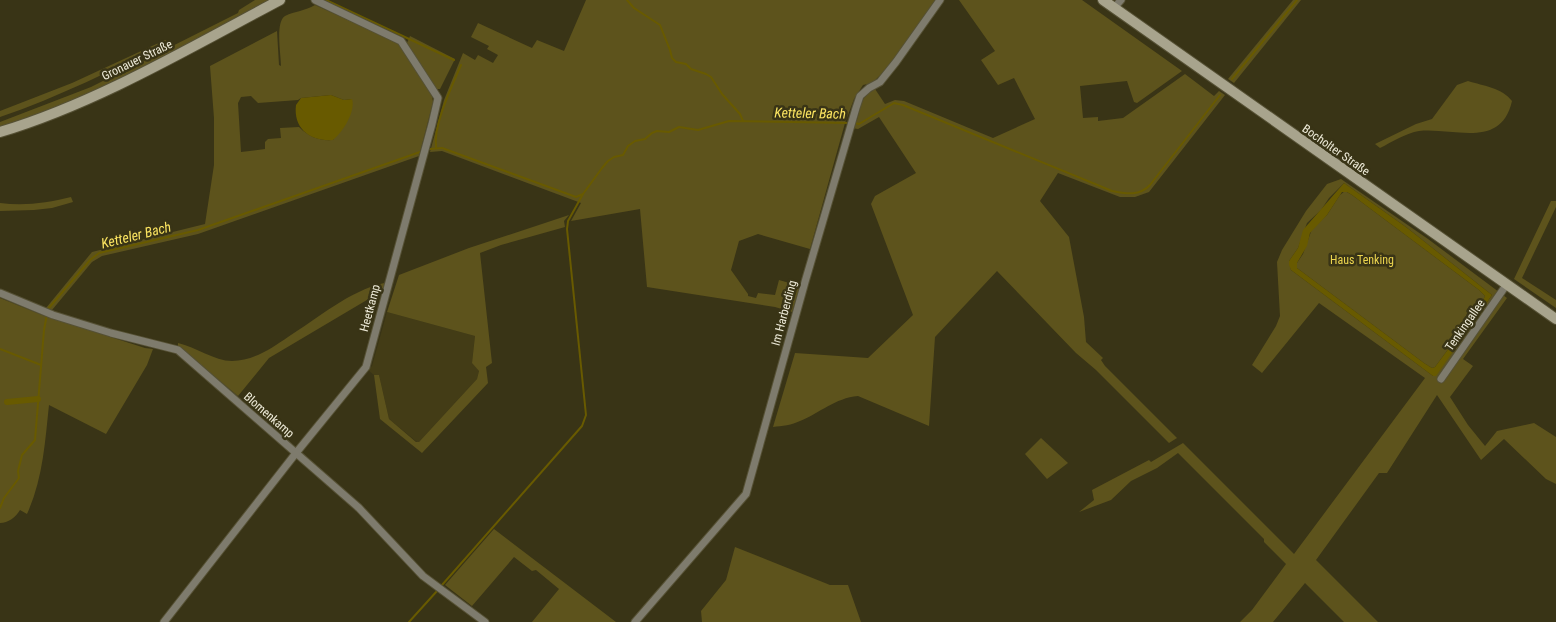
<svg xmlns="http://www.w3.org/2000/svg" width="1556" height="622" viewBox="0 0 1556 622" font-family="'Roboto Condensed',sans-serif">
<style>
.built{fill:#433c16}
.green{fill:#5d531c;fill-rule:evenodd}
.water{fill:#685a00;fill-rule:evenodd}
.lines{fill:none;stroke-linecap:round;stroke-linejoin:round}
.stream{stroke:#685a00;stroke-width:2}
.canal{stroke:#685a00;stroke-width:6}
.minor-casing{stroke:#565135;stroke-width:9}
.secondary-casing{stroke:#565135;stroke-width:12}
.minor{stroke:#7e7b6d;stroke-width:7}
.secondary{stroke:#a8a48d;stroke-width:10}
.labels{text-anchor:middle;stroke-width:5;stroke-linejoin:round;paint-order:stroke}
.street-label{font-size:12px;fill:#eeebd9;stroke:#393416}
.park-label{font-size:12px;fill:#ebd44e;stroke:#393416}
.water-label{font-size:14px;font-style:italic;fill:#fce561;stroke:#393416}
</style>
<rect width="100%" height="100%" fill="#393416"/>
<!-- built -->
<polygon class="built" points="387,312 475,336 472,362 479,371 477,379 419,442 417,442 389,419 379,375 374,375 368,370 372,366"/>
<!-- green -->
<g class="green">
<path d="M255 0H271C183 47 95 97 0 127V122L91 87 238 13 239 10Z"/>
<polygon points="586,0 938,0 888,68 872,83 863,85 854,99 845,123 810,249 758,234 739,241 731,270 748,294 748,296 756,298 758,293 775,295 779,280 800,286 792,312 775,307 647,287 640,209 571,221 581,203 442,151 430,152 444,100 463,53 475,60 478,55 493,63 498,55 487,49 489,46 471,37 478,23 532,48 537,40 564,51"/>
<path d="M959 0H1082L1182 71 1137 103 1134 102 1127 81 1080 86 1083 118 1098 117V121L1123 118 1185 74 1214 96 1219 91 1225 95 1149 192 1135 197H1120L1058 173 1040 201 1069 237 1084 317 1086 342 1103 358 1101 360 1105 366 1177 438 1169 443 1096 370 1076 353 997 271 935 337 929 426 858 396C835 398 820 413 800 421 792 425 782 426 773 427L795 353 868 358 913 315 871 204 875 196 916 173 879 117 858 129 852 128 855 120H857C862 103 860 98 875 89L885 104 895 100 904 101 993 138 1035 119 1014 78 998 85 981 60 995 51Z"/>
<polygon points="1293,0 1301,0 1234,83 1228,79"/>
<path d="M315 5 399 43 432 95 433 102 419 156 198 234 102 256 92 262 52 310 46 308 92 252 205 224 214 165V118L210 66 277 31 279 65 281 66C281 55 275 22 285 16 295 11 305 11 315 5ZM331 95 344 100 352 99 333 140C319 141 309 137 299 127L280 128 281 138 268 139 265 142V149L241 152 238 103 241 97 251 96 258 103 298 100 301 98Z"/>
<polygon points="410,36 455,59 440,89 436,89 407,43"/>
<path d="M165 40 170 42C114 69 59 97 0 117V111L72 83Z"/>
<path d="M1468 81C1484 86 1502 88 1512 101 1501 150 1453 127 1419 131 1406 133 1392 142 1380 148L1375 144 1416 124 1432 119 1457 85Z"/>
<path d="M1341 179 1428 239 1507 298 1463 359 1473 366 1450 397 1468 425 1485 446 1497 431 1534 423 1556 437V484L1546 479 1504 439 1481 460 1437 395 1387 473H1379L1316 560 1378 622H1344L1305 583 1273 622H1240L1252 610 1286 564 1264 542V539L1178 453 1157 468 1131 481 1111 500 1079 512 1094 500 1092 490 1149 460 1151 462 1183 443 1294 554 1425 378 1319 303 1262 373 1252 365 1276 326 1280 316 1277 262 1282 250 1306 211 1327 184ZM1344 183 1406 227 1492 295 1436 375 1433 376 1291 270 1289 261 1298 248 1307 223 1321 210 1329 198Z"/>
<polygon points="1345,191 1352,195 1479,290 1485,296 1480,306 1435,367 1432,368 1424,363 1297,268 1297,263 1303,254 1312,229 1327,215 1340,195"/>
<path d="M71 197 73 202 52 208 34 210 0 211V203C25 206 47 203 71 197Z"/>
<polygon points="1551,201 1556,201 1556,207 1522,278 1556,300 1556,308 1514,279"/>
<polygon points="569,215 564,221 565,227 501,245 480,253 492,363 486,367 488,383 422,453 380,419 374,375 379,375 389,419 416,442 419,442 477,379 479,371 472,363 475,336 387,312 399,275 469,248"/>
<path d="M384 283V290L377 294 269 358 238 396 178 346V343C196 347 214 361 232 361 253 361 272 348 288 337 318 318 349 291 384 283Z"/>
<path d="M0 298 42 315 145 348 153 349 147 365 106 434 49 405C45 442 43 479 27 514L20 510C16 517 8 523 0 523Z"/>
<polygon points="1041,438 1068,463 1047,479 1025,454"/>
<polygon points="494,529 616,622 532,622 559,589 536,570 532,571 514,557 472,606 445,585"/>
<polygon points="735,547 830,585 848,585 861,622 702,622 701,611 726,580"/>
</g>
<!-- water -->
<g class="water">
<path d="M331 95 344 100 352 99C356 111 343 132 333 140 311 142 293 129 296 105L301 98Z"/>
<path d="M1344 183 1406 227 1492 295 1436 376H1433L1291 270 1289 265V261L1298 248 1303 230ZM1342 192H1347L1352 195 1479 290 1485 296 1480 306 1435 367 1432 368 1424 363 1297 268V263L1307 246 1310 233 1327 215Z"/>
</g>
<g class="lines">
<!-- stream -->
<g class="stream">
<polyline points="326,0 454,60"/>
<polyline points="627,0 634,8 660,25 670,50 672,58 676,62 686,64 691,69 706,74 711,77 722,94 740,114 743,121"/>
<polyline points="1232,79 1297,0"/>
<path d="M855 123 859 124 894 103 903 105 1112 191C1126 194 1140 196 1150 185L1220 95"/>
<path d="M436 147C433 125 452 86 461 65"/>
<polyline points="430,149 442,148 576,197 583,194 602,168 608,161 614,157 623,155 628,146 635,141 645,139 652,133 657,131 669,132 679,127 698,130 729,121 850,123"/>
<polyline points="0,349 41,365"/>
<polyline points="0,508 4,498 19,478 18,471 22,455 35,440 44,330 48,309 90,260 99,253 198,230 420,152"/>
<polyline points="442,585 582,426 586,415 567,229 568,221 583,194"/>
<polyline points="409,622 437,591"/>
</g>
<!-- canal -->
<polyline class="canal" points="7,402 38,399"/>
<!-- minor casing -->
<g class="minor-casing">
<g id="minor">
<polyline points="1114,8 1121,0"/>
<polyline points="0,293 53,315 111,333 178,350 359,508 423,576 485,622"/>
<polyline points="1441,379 1507,284"/>
<polyline points="164,622 296,453 366,367 432,124 438,98 401,41 315,0"/>
<polyline points="635,622 746,494 805,282 856,108 860,96 869,88 880,82 896,62 940,0"/>
</g>
</g>
<!-- secondary casing -->
<g class="secondary-casing">
<g id="secondary">
<polyline points="1103,0 1556,319"/>
<path d="M0 132C97 103 191 47 280 0"/>
</g>
</g>
<!-- minor -->
<use href="#minor" class="minor"/>
<!-- secondary -->
<use href="#secondary" class="secondary"/>
</g>
<g class="labels">
<!-- street labels -->
<g class="street-label">
<text transform="translate(137 60) rotate(-26)" y="4">Gronauer Straße</text>
<text transform="translate(1336 150) rotate(35)" y="4">Bocholter Straße</text>
<text transform="translate(370 308) rotate(-75)" y="4">Heetkamp</text>
<text transform="translate(784 313) rotate(-75)" y="4">Im Harberding</text>
<text transform="translate(1465 325) rotate(-55)" y="4">Tenkingallee</text>
<text transform="translate(269 415) rotate(41)" y="4">Blomenkamp</text>
</g>
<!-- park labels -->
<g class="park-label">
<text x="1362" y="264">Haus Tenking</text>
</g>
<!-- water labels -->
<g class="water-label">
<text transform="translate(810 113) rotate(1)" y="5">Ketteler Bach</text>
<text transform="translate(136 235) rotate(-14)" y="5">Ketteler Bach</text>
</g>
</g>
</svg>
